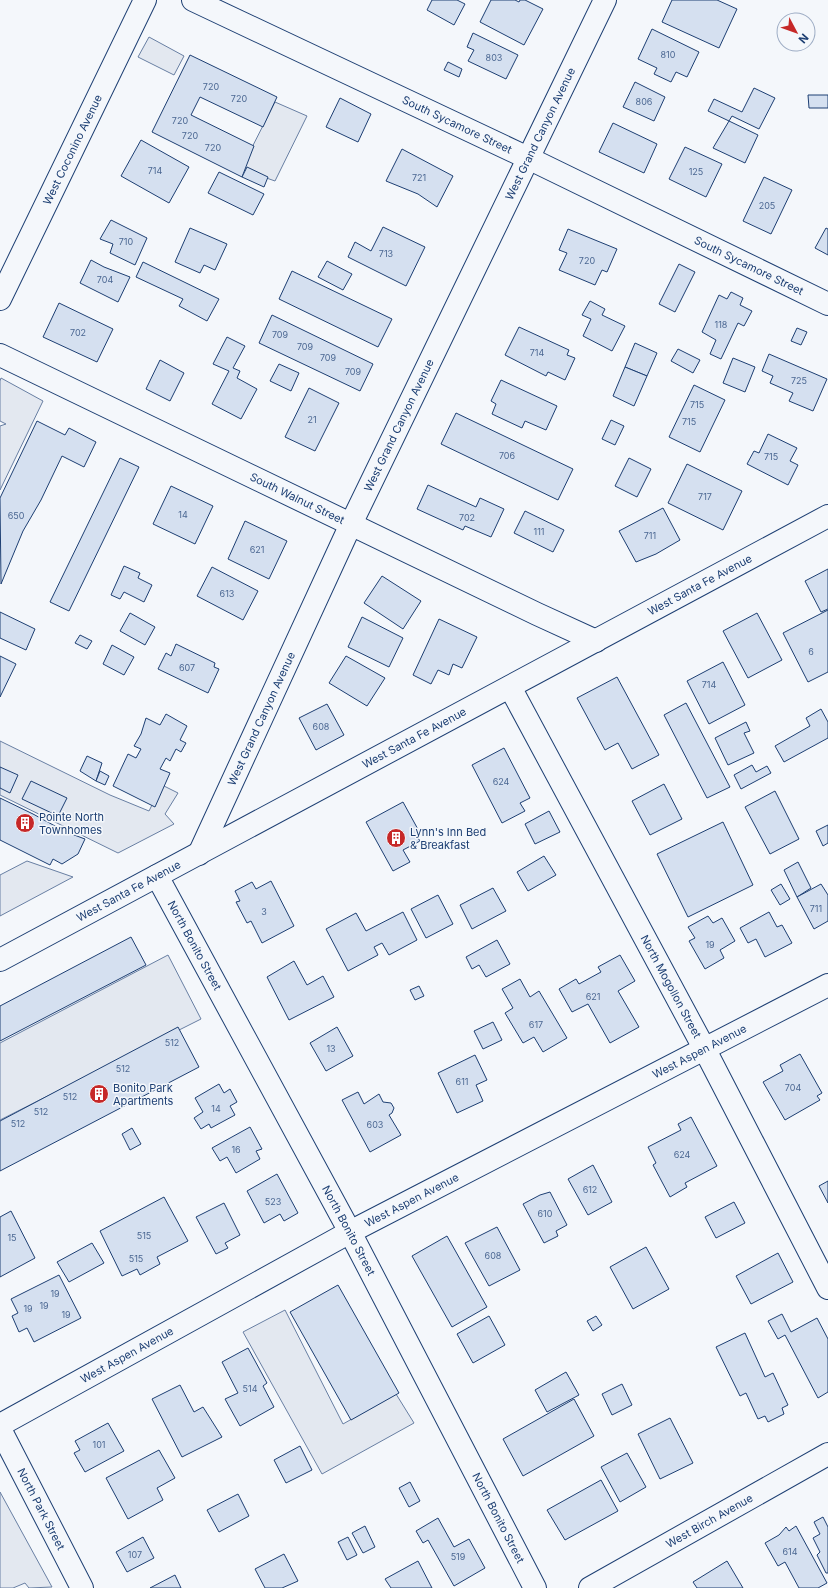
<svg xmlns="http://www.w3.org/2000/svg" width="828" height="1588" viewBox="0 0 828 1588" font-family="Inter,sans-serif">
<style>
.parking{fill:#e3e8f0;stroke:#687fa3}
.building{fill:#d5e0f0;stroke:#1d3f73}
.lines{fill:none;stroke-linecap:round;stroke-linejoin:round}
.minor-casing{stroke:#1d3f73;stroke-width:24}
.tertiary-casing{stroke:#1d3f73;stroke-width:24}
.minor{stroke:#f4f7fb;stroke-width:22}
.tertiary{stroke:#f4f7fb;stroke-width:22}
.labels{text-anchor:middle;stroke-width:3;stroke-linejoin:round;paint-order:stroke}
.number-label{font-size:9px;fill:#4b6792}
.street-label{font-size:11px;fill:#1d3f73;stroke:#f4f7fb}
.poi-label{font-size:11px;fill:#1d3f73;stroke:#f4f7fb;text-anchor:start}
</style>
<rect width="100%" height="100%" fill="#f4f7fb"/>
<!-- parking -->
<g class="parking">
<polygon points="149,37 184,56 174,75 138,57"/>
<polygon points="275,102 307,116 275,181 241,169"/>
<polygon points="1,378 43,401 0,490 0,426 6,424 0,421 0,381"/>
<polygon points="0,741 110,795 149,811 162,785 178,793 165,814 174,824 118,853 0,795"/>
<polygon points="27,861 73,877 0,916 0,875"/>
<polygon points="168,955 201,1019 0,1120 0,1043"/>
<polygon points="285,1310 343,1424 396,1394 414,1423 322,1474 243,1332"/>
<polygon points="0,1492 52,1587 29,1588 25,1583 13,1588 0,1588"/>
</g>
<!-- building -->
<g class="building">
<polygon points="432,0 457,0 465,4 454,25 427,10"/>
<polygon points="491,0 515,0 519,2 520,0 525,0 543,9 524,45 480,22"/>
<polygon points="672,0 717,0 737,9 719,48 662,22"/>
<polygon points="652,29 699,52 687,77 676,72 671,82 654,74 657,68 638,59"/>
<polygon points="473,33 518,55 506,79 468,61 474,50 467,47"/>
<polygon points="190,55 277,97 263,127 200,97 191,115 254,146 242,177 152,132"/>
<polygon points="448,62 462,69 459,77 444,70"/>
<polygon points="635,82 665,97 654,121 623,107"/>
<polygon points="754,88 775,98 759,129 732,116 729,121 708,111 714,99 742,112"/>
<polygon points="808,95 828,95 828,108 809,108"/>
<polygon points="340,98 371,114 358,142 326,127"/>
<polygon points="729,121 758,135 745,163 713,148"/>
<polygon points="613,123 657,144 644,173 599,152"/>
<polygon points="141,140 189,167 169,203 121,176"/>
<polygon points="685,147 722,164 706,197 669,179"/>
<polygon points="402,149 453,176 437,207 418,194 386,181"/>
<polygon points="247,167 268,177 264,187 242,177"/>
<polygon points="219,172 264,194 253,215 208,193"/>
<polygon points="764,177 792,190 771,234 743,221"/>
<polygon points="111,220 147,238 135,265 110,253 113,244 100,239"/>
<polygon points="383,227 425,247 406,286 348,257 355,242 371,251"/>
<polygon points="190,228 227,244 215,270 204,265 200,273 175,262"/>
<polygon points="826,228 828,229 828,255 815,248"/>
<polygon points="568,229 617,249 607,272 602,270 595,285 559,270 567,253 559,250"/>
<polygon points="91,260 104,267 130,277 118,302 80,283"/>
<polygon points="327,261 352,274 343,290 318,277"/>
<polygon points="143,262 219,299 207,321 179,306 183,299 136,277"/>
<polygon points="679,264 695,272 675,312 659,304"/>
<polygon points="292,271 392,319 378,347 279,299"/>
<polygon points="731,292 743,298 740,305 752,311 744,326 738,323 721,359 710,354 716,340 702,332 719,295 727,299"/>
<polygon points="590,301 605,309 602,315 625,326 612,351 583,336 591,319 582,315"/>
<polygon points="59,303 113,329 97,362 43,337"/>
<polygon points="272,315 373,364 360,391 259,343"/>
<polygon points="519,327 569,350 567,355 575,358 565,380 548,372 546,376 505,355"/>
<polygon points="797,328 807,332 801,345 791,341"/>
<polygon points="227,337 245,346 233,368 240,371 237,378 257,389 241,419 212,404 229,371 213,364"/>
<polygon points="635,343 657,353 647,376 625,367"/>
<polygon points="678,349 700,360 693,373 671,361"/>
<polygon points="769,354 827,379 813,411 789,401 793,393 770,383 773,376 762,371"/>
<polygon points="733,358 755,367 745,392 723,383"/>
<polygon points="160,360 184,373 170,401 146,389"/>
<polygon points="279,364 299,373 291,391 270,381"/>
<polygon points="625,367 647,376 634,406 613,396"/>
<polygon points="501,380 557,406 546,430 525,421 522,428 492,414 496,404 491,401"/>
<polygon points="694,385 725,400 700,452 669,437"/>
<polygon points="309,388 339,403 315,451 285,437"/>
<polygon points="456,413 573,469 558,500 441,444"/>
<polygon points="611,420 624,426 615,445 602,439"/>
<polygon points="37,421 65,435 69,428 96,442 84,467 62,456 41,500 23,531 1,584 0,498"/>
<polygon points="768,434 797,448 790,461 798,465 788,485 747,464 754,451 759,453"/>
<polygon points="120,458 139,467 69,611 50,602"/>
<polygon points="629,458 651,469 637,497 615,486"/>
<polygon points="687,464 742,491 723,530 668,503"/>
<polygon points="428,485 476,507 480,498 504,509 491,537 465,526 463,530 417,509"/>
<polygon points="171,486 213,506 195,544 153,524"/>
<polygon points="663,508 680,540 656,554 636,562 619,531"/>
<polygon points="525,511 564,530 553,552 514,533"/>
<polygon points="245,521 287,541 269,579 228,559"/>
<polygon points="124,566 140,573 138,578 152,585 144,602 124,592 120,599 111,595"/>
<polygon points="212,567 258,591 243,620 197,596"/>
<polygon points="828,569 828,609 821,612 805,581"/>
<polygon points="382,576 421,601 403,629 364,603"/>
<polygon points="828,610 828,672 808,682 783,633"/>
<polygon points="0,612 35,629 26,650 0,638"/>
<polygon points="130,613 155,627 145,645 120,631"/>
<polygon points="757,613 782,660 748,678 723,631"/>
<polygon points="362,617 403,638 389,667 348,647"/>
<polygon points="439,619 477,637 462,668 453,664 449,675 438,670 431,684 413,675"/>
<polygon points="80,635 92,641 87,649 75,643"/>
<polygon points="176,644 215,663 214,667 219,669 208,693 158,669 166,653 171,656"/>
<polygon points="112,645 134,657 124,675 103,664"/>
<polygon points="0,656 16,664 0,697"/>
<polygon points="346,656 385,678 367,706 329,683"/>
<polygon points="723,662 745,705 709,724 687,681"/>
<polygon points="617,677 659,755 632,769 618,743 605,750 577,698"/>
<polygon points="686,703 730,787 707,798 664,715"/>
<polygon points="327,704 344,735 316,750 299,718"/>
<polygon points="821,709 828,722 828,738 784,762 775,746 810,726 806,718"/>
<polygon points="166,714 187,726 180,740 186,743 181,752 176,749 170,761 166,758 160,769 170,773 155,807 113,786 128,754 136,758 141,749 134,746 141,734 146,718 160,725"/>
<polygon points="746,722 750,731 744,733 754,753 728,765 715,738"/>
<polygon points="504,748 530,798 520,803 525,811 502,823 472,765"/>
<polygon points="87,756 102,763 96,781 80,771"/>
<polygon points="752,765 756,772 767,766 771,773 741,789 734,775"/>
<polygon points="0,767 18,775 10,793 0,788"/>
<polygon points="100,771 109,776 105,785 96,781"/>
<polygon points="31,781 67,798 58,816 22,799"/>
<polygon points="664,784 682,819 650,835 632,801"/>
<polygon points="775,791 799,839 770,854 745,807"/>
<polygon points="0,798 33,814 66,832 85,839 78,854 62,864 53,859 50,865 0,840"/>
<polygon points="403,802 420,833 416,835 420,841 403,850 410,862 393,871 366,822"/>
<polygon points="549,811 560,832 535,844 525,824"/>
<polygon points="723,822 753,885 688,917 657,854"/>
<polygon points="828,825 828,843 823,846 816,831"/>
<polygon points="544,856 556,875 528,891 517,872"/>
<polygon points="798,862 811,888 797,897 784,870"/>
<polygon points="271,881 294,926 262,943 251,921 247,923 236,902 240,901 235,891 252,882 256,889"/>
<polygon points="781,884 790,899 780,905 771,890"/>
<polygon points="821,884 828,895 828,921 814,929 797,897"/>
<polygon points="493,888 506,911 472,929 460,905"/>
<polygon points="438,895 453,924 426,938 411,909"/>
<polygon points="403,912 417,940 389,955 382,943 374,947 378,955 348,971 326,929 356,913 366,931"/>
<polygon points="769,912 777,927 782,925 792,943 765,957 756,939 748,943 740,928"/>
<polygon points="708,916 713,923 722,918 735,941 720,950 724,958 705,969 689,941 695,938 688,927"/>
<polygon points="131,937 146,965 0,1041 0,1006"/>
<polygon points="497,940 510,964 486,977 479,965 472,969 466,957"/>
<polygon points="620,955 635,981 618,991 639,1027 610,1043 588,1004 572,1012 559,989 576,979 579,984 601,972 598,967"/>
<polygon points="294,961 307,985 323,976 334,997 289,1020 267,977"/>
<polygon points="520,979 530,997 539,991 567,1038 543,1052 534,1037 523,1043 505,1013 513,1008 502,989"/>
<polygon points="419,986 424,996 415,1000 410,990"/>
<polygon points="493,1022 502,1040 483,1049 474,1031"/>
<polygon points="178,1027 199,1067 0,1171 0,1121"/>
<polygon points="337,1027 353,1056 326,1071 310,1043"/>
<polygon points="800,1054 822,1093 817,1096 820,1100 785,1120 763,1082 783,1071 780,1065"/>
<polygon points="475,1055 487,1080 476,1085 483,1101 457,1113 438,1073"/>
<polygon points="219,1084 224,1093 230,1089 237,1102 230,1106 235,1115 211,1128 209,1124 201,1129 194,1118 203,1112 195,1098"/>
<polygon points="358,1092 364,1104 379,1094 383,1102 391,1103 394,1108 392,1113 389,1115 401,1135 370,1152 342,1100"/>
<polygon points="691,1117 717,1166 685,1183 687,1187 670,1197 653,1165 656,1163 648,1147 681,1130 678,1124"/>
<polygon points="250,1127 262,1149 256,1151 260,1159 236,1173 227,1157 220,1161 212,1148"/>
<polygon points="132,1128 141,1144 130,1150 122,1134"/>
<polygon points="593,1165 612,1202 588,1215 568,1179"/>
<polygon points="277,1174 298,1213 284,1221 280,1214 264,1223 247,1191"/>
<polygon points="828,1181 828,1203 819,1186"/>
<polygon points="550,1192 567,1225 556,1231 558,1236 544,1243 523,1204 540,1195"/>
<polygon points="164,1197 188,1241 157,1257 160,1264 140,1275 137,1269 122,1276 100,1231"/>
<polygon points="734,1202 745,1223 716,1238 705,1217"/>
<polygon points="224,1203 240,1235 225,1243 228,1248 216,1254 196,1217"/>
<polygon points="11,1211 35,1258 0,1277 0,1217"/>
<polygon points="497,1227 520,1270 489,1286 465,1243"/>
<polygon points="447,1236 487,1307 452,1327 412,1256"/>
<polygon points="92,1243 104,1263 69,1282 57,1262"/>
<polygon points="646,1247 669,1289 633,1309 610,1267"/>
<polygon points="778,1253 793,1282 751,1304 736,1276"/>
<polygon points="59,1275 81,1318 34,1342 27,1328 19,1332 12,1316 18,1313 11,1299"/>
<polygon points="338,1285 399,1393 351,1420 290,1312"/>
<polygon points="782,1314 791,1332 817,1318 828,1339 828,1392 818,1398 785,1335 778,1339 768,1321"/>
<polygon points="489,1316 505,1345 473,1363 457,1334"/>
<polygon points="596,1316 602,1325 593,1331 587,1321"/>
<polygon points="745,1333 765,1377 773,1373 788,1405 782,1408 784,1414 768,1422 765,1416 758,1419 746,1393 740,1396 716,1347"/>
<polygon points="248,1348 267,1383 263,1386 274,1407 240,1426 225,1399 238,1393 222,1362"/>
<polygon points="566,1372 579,1395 547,1412 535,1390"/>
<polygon points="622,1384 632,1405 612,1415 602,1394"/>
<polygon points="180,1385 194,1412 203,1407 222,1437 182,1457 152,1399"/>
<polygon points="574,1399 594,1436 523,1476 503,1439"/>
<polygon points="670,1418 693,1463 660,1479 638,1434"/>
<polygon points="108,1423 124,1451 85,1472 74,1453 80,1450 75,1441"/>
<polygon points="300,1446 312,1470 286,1483 274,1460"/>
<polygon points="159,1450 175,1478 157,1488 163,1500 128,1519 106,1478"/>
<polygon points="627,1453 646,1487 620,1502 601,1467"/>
<polygon points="601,1480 618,1511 565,1540 547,1510"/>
<polygon points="410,1482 420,1501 409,1507 399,1488"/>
<polygon points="238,1494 249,1516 219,1532 207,1510"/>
<polygon points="823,1517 828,1527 828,1573 826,1573 817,1555 820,1552 813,1538 820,1534 814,1522"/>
<polygon points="438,1518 454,1547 469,1539 485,1568 454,1586 428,1540 423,1543 416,1531"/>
<polygon points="365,1526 375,1547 363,1553 352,1533"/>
<polygon points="796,1526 827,1583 818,1588 799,1588 785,1562 778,1566 765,1543 779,1535 786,1527 789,1531"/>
<polygon points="143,1537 154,1558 127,1572 116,1552"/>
<polygon points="348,1537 357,1555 347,1560 338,1542"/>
<polygon points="284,1554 298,1581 282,1588 265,1588 255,1569"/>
<polygon points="418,1561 432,1588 391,1588 385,1579"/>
<polygon points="727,1561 743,1588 697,1588 693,1582"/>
<polygon points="175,1575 181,1588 150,1588"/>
</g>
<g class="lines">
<!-- minor casing -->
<g class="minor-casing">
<g id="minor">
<path id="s1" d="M193 0 528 158 828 304"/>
<path id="s2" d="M0 299 145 0"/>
<path id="s3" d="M0 355 537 614 596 641"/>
<path id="s4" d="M510 687 704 1048 828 1288"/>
<path id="s5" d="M199 854 351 524 605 0"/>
<path id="s6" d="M0 1425 350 1232 828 985"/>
<path id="s7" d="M0 1429 82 1588"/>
<path id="s8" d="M590 1588 828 1454"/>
</g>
</g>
<!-- tertiary casing -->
<g class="tertiary-casing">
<g id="tertiary">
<path id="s9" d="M157 876 350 1232 535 1588"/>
<path id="s10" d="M0 960 828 516"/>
</g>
</g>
<!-- minor -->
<use href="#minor" class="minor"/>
<!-- tertiary -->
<use href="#tertiary" class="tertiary"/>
</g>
<!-- icons -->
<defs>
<g id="building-disc" transform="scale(1)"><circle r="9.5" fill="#c62828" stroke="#f4f7fb"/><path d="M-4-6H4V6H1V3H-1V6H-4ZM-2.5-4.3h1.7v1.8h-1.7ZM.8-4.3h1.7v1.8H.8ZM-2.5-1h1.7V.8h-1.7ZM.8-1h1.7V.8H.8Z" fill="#fff"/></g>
</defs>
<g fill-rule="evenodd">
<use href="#building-disc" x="25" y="823"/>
<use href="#building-disc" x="396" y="838"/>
<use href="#building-disc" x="99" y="1094"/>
</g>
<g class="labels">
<!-- number labels -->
<g class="number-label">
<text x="668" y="58">810</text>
<text x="494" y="61">803</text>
<text x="211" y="90">720</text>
<text x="239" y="102">720</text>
<text x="644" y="105">806</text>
<text x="180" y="124">720</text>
<text x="190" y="139">720</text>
<text x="213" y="151">720</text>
<text x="155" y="174">714</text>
<text x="696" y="175">125</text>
<text x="419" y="181">721</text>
<text x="767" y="209">205</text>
<text x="126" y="245">710</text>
<text x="386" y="257">713</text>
<text x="587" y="264">720</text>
<text x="105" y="283">704</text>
<text x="721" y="328">118</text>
<text x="78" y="336">702</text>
<text x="280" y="338">709</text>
<text x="305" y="350">709</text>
<text x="537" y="356">714</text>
<text x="328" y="361">709</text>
<text x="353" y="375">709</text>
<text x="799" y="384">725</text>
<text x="697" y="408">715</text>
<text x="312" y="423">21</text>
<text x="689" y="425">715</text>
<text x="507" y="459">706</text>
<text x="771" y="460">715</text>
<text x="705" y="500">717</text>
<text x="183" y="518">14</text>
<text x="16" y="519">650</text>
<text x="467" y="521">702</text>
<text x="539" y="535">111</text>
<text x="650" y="539">711</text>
<text x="257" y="553">621</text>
<text x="227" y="597">613</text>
<text x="811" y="655">6</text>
<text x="187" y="671">607</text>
<text x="709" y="688">714</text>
<text x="321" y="730">608</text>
<text x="501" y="785">624</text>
<text x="816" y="912">711</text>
<text x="264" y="915">3</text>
<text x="710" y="948">19</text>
<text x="593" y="1000">621</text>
<text x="536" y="1028">617</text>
<text x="172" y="1046">512</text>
<text x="331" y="1052">13</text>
<text x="123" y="1072">512</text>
<text x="462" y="1085">611</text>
<text x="793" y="1091">704</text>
<text x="70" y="1100">512</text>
<text x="216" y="1112">14</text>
<text x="41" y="1115">512</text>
<text x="18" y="1127">512</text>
<text x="375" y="1128">603</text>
<text x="236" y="1153">16</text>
<text x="682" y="1158">624</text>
<text x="590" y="1193">612</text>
<text x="273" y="1205">523</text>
<text x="545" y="1217">610</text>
<text x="144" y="1239">515</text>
<text x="12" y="1241">15</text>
<text x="493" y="1259">608</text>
<text x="136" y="1262">515</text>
<text x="55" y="1297">19</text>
<text x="44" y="1309">19</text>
<text x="28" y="1312">19</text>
<text x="66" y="1318">19</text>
<text x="250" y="1392">514</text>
<text x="99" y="1448">101</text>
<text x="790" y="1555">614</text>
<text x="135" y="1558">107</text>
<text x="458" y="1560">519</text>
</g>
<!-- street labels -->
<g class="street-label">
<text dy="4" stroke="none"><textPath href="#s1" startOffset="292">South Sycamore Street</textPath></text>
<text dy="4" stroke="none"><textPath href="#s5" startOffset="797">West Grand Canyon Avenue</textPath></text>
<text dy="4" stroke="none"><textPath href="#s2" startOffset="166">West Coconino Avenue</textPath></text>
<text dy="4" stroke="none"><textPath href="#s1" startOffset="616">South Sycamore Street</textPath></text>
<text dy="4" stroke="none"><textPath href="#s5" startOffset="473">West Grand Canyon Avenue</textPath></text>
<text dy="4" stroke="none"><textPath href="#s3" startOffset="330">South Walnut Street</textPath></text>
<text dy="4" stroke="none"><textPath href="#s10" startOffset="794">West Santa Fe Avenue</textPath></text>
<text dy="4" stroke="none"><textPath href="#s5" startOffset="149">West Grand Canyon Avenue</textPath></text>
<text dy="4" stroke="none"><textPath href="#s10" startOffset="470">West Santa Fe Avenue</textPath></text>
<text dy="4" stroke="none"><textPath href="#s10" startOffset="146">West Santa Fe Avenue</textPath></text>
<text dy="4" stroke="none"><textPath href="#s9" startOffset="79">North Bonito Street</textPath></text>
<text dy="4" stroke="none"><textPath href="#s4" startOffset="340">North Mogollon Street</textPath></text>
<text dy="4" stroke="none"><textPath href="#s6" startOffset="793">West Aspen Avenue</textPath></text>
<text dy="4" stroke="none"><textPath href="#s6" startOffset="469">West Aspen Avenue</textPath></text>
<text dy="4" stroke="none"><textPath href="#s9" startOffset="403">North Bonito Street</textPath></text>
<text dy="4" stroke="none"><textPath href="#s6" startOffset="145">West Aspen Avenue</textPath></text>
<text dy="4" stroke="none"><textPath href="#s7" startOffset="90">North Park Street</textPath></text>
<text dy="4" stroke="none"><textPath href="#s9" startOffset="727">North Bonito Street</textPath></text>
<text dy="4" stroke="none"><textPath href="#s8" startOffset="137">West Birch Avenue</textPath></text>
</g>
<!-- poi labels -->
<g class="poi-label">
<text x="39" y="821">Pointe North<tspan x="39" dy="13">Townhomes</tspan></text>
<text x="410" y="836">Lynn's Inn Bed<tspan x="410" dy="13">&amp; Breakfast</tspan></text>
<text x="113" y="1092">Bonito Park<tspan x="113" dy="13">Apartments</tspan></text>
</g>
</g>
<!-- north arrow -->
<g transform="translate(796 32) rotate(131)"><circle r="19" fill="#f4f7fb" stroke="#9eadc5"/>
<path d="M0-3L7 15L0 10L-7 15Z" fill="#c62828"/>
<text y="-6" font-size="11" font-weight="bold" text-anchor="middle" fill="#1d3f73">N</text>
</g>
</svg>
